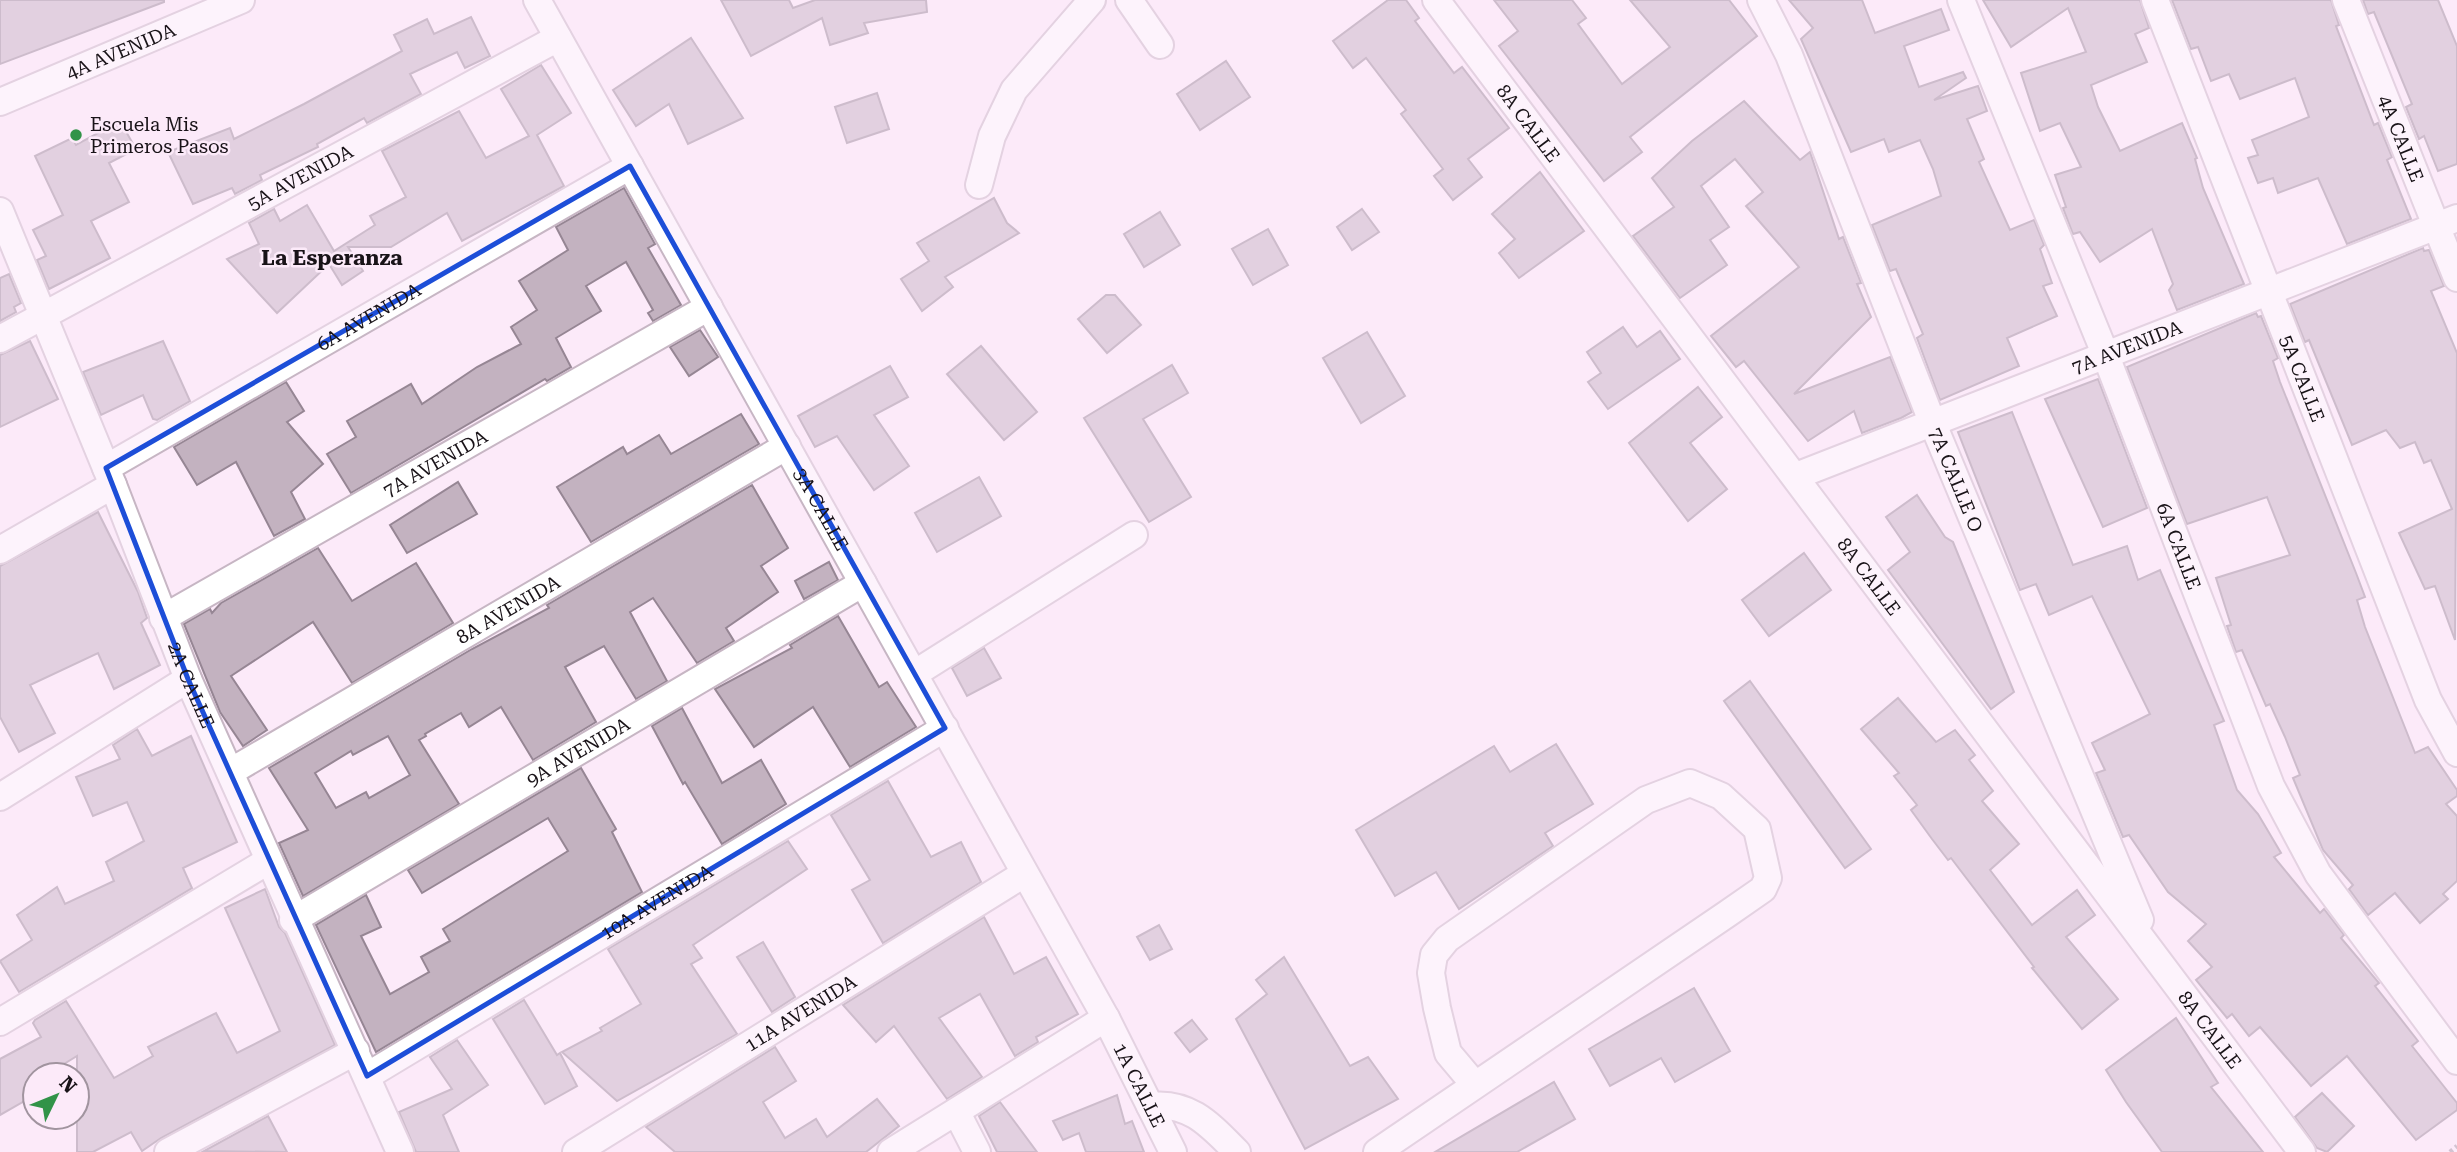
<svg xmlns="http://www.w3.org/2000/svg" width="2457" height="1152" viewBox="0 0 2457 1152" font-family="'Roboto Serif',serif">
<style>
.building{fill:#c3b2c0;stroke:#968694;stroke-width:2;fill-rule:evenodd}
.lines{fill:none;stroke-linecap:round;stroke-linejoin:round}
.minor-casing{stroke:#c7b6c4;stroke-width:30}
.path{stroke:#a1949f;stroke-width:4.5;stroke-dasharray:3.5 3.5;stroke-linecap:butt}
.minor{stroke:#fff;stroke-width:26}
.marked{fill:none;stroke:#1d4ed8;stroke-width:5;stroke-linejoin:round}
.poi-dot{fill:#319348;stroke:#fceaf9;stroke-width:2.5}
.labels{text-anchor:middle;stroke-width:5;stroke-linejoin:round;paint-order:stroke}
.street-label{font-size:19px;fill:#191318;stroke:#fceaf9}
.poi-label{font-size:19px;fill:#191318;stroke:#fceaf9;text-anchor:start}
.neighbourhood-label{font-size:21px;font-weight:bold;fill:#191318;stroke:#fceaf9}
</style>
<rect width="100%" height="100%" fill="#fceaf9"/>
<!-- building -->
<g class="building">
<polygon points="0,0 164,0 164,2 0,64"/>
<polygon points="721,0 789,0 793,8 815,0 926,0 927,12 864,23 868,33 830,45 822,18 751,56"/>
<polygon points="1388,0 1406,0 1419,18 1415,21 1454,73 1462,67 1509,128 1468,159 1482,177 1453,200 1434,176 1443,169 1401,114 1406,110 1366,58 1353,68 1333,41"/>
<polygon points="1494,0 1572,0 1586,18 1578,24 1622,84 1670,47 1630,0 1729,0 1757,36 1630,137 1642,152 1604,181 1499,46 1518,31"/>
<polygon points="1789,0 1862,0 1875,33 1941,9 1949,30 1904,46 1919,87 1963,72 1966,78 1934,100 1978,86 1987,111 1967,119 1984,159 1979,162 2010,230 2034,220 2044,245 2040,249 2052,283 2043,286 2057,316 2007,338 2019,366 1940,400 1917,338 1923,334 1896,269 1890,271 1872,225 1941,196 1933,169 1920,140 1889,152 1884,139 1851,152 1801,39 1813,28"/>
<polygon points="1983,0 2140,0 2149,28 2135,34 2147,62 2091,85 2098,107 2120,151 2182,123 2197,158 2195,159 2203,188 2244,284 2177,310 2169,290 2173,284 2152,229 2100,262 2080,232 2073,234 2063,208 2066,207 2055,175 2081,167 2060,123 2040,131 2021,73 2086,52 2068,8 2011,47"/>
<polygon points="2172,0 2331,0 2339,25 2336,26 2374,125 2378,123 2392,157 2387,160 2411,219 2347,244 2318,178 2278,193 2273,178 2258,183 2248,158 2258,155 2252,140 2309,117 2295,78 2240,99 2229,74 2211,81 2198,47 2191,49"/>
<polygon points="2363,0 2438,0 2457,46 2457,164 2438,171 2424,136 2419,139 2406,107 2412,104 2374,12 2368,14"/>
<polygon points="471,17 490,56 465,68 457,52 410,74 421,94 367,123 364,118 317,144 318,147 260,175 262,180 235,194 232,188 193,204 168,152 230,128 234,139 304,104 402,51 394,35 427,19 434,34"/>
<polygon points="691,38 743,118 688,144 669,104 636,126 613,90"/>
<polygon points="1226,61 1250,97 1200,130 1177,94"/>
<polygon points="541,65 571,113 537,135 564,186 462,241 447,213 391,247 348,247 363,271 342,285 329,264 277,313 227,259 259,244 249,223 274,209 280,221 307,205 334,251 375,225 370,216 406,197 382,151 459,111 486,158 529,136 501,89"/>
<polygon points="877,93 889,129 847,143 835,107"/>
<polygon points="1744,101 1800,160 1810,152 1839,239 1843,237 1861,283 1857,284 1871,317 1794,394 1890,357 1912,412 1901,418 1862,433 1854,411 1808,441 1744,361 1736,367 1711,336 1799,267 1746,206 1763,192 1735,159 1701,186 1729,227 1710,240 1727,265 1680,298 1633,236 1674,207 1652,178 1692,141"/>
<polygon points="120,121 136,149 109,163 129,202 91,221 110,258 49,289 37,260 46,256 33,230 63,215 35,156 72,138 76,145"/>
<polygon points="1540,172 1584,231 1519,278 1499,253 1515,239 1492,214"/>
<polygon points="624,188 655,244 648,248 681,305 653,321 648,313 653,310 626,262 586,286 601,311 556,338 571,367 547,381 545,379 351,493 327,454 356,437 347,421 411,384 422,404 477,367 521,344 511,327 537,310 519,281 568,250 556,227"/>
<polygon points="994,198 1007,223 1019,233 945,277 953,287 922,311 901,279 929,261 917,243"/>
<polygon points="1362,209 1379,232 1352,250 1337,227"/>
<polygon points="1160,212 1180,245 1144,267 1124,234"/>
<polygon points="1268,229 1288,265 1253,285 1232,249"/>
<polygon points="2423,248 2424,251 2429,250 2444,286 2431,291 2457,353 2455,640 2435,586 2425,589 2399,533 2452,509 2431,460 2424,463 2415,442 2400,448 2386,430 2352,445 2309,340 2305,342 2290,304"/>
<polygon points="9,274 21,303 14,307 16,312 0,321 0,278"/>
<polygon points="1106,295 1115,295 1141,325 1107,353 1078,319"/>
<polygon points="2256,313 2258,317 2261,316 2278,358 2273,361 2280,382 2356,573 2365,597 2357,600 2365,627 2415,753 2428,747 2457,790 2457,796 2446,804 2457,816 2457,881 2443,894 2448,899 2420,923 2395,893 2368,915 2349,889 2353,885 2323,850 2293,778 2300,775 2285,737 2270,704 2266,706 2242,650 2236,652 2227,626 2231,625 2216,578 2290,555 2267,497 2187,524 2127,367"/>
<polygon points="1623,327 1637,347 1660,331 1680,359 1608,409 1588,382 1601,373 1587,352"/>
<polygon points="700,330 718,357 689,376 670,347"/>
<polygon points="1367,332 1405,396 1361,423 1323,358"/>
<polygon points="30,341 58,399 0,427 0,355"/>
<polygon points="163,341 190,401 157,420 153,419 143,395 101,415 83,372"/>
<polygon points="981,346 1037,412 1004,440 947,374"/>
<polygon points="1172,365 1188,393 1143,419 1191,497 1149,522 1084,418"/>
<polygon points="890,366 908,397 874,415 909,466 874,490 837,436 815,447 798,416"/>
<polygon points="2098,379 2147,508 2103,527 2045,399"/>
<polygon points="286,382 304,411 287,422 323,464 291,492 305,519 274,536 236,462 197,485 174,447"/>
<polygon points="1698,387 1722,417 1690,443 1727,489 1688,521 1629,443"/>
<polygon points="2012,412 2073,565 2127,546 2138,580 2160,570 2224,721 2214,725 2237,790 2258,814 2281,853 2274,857 2320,913 2324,909 2344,935 2341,938 2379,983 2375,986 2418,1041 2412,1046 2457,1103 2457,1110 2416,1140 2347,1056 2311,1086 2260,1027 2249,1036 2232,1014 2227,1018 2196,980 2212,967 2188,941 2206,924 2168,892 2129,835 2123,837 2096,773 2105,770 2092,743 2150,714 2092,596 2049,615 2036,584 2020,590 1958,432"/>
<polygon points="741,414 759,444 591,542 557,487 623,447 627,454 659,435 671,454"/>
<polygon points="979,477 1001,516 937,552 915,513"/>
<polygon points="458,482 477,514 407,553 390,525"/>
<path d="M752 485 788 548 761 566 778 592 726 628 734 641 697 663 653 598 630 612 667 681 636 699 604 646 565 667 596 722 533 760 501 707 469 727 461 713 425 734 426 736 419 740 459 804 303 896 279 843 308 830 269 768 472 649 549 608 547 605ZM388 736 410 775 369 798 366 792 336 808 315 773 351 751 353 755Z"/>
<polygon points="1917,495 1945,537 1953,542 2014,692 1991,709 1888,570 1910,552 1886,517"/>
<polygon points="98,512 138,592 147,618 141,623 160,665 114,689 98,653 30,685 55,733 19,752 0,717 0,566"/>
<polygon points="318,548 352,601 416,563 453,623 352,683 313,622 231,676 267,730 243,746 220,712 184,624 210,609 212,613 221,603"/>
<polygon points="1804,553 1831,590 1769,636 1742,600"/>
<polygon points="829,562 838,580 804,599 795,581"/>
<polygon points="838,616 879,687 887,682 916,727 850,767 813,707 754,747 715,689 792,648 790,645"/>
<polygon points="984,648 1001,678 967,696 952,668"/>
<polygon points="1750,681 1871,849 1845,868 1724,701"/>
<polygon points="1898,698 1936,742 1955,730 1975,755 1969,760 1993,791 1982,801 2019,844 1990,870 2032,925 2077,890 2095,915 2066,937 2118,999 2082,1029 2032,968 2034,967 1951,858 1948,860 1932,839 1911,810 1917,805 1894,776 1899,773 1861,729"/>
<polygon points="682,708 722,783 761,760 786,804 722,844 685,782 683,784 652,726"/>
<polygon points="137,729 152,756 191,736 237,842 183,868 192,888 19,992 0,961 32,940 17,915 57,887 65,904 114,881 106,862 144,841 127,802 93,816 76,777 120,759 113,745"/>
<polygon points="1556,744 1593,804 1545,833 1553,846 1459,909 1436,872 1395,896 1356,830 1494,746 1510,772"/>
<polygon points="581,768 616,829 612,832 642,892 376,1052 316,925 366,895 381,927 361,936 390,994 429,972 421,957 450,941 443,929 568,851 548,818 422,893 408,870"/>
<polygon points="888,781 931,857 961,842 981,882 883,943 852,890 870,880 831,815"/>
<polygon points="788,841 807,869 693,945 702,958 691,964 737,1034 617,1101 562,1052 602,1031 600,1028 641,1004 608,949"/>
<polygon points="265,889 279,927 285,933 335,1045 161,1138 142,1151 131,1132 93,1152 77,1152 77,1056 46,1075 35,1075 35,1095 0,1115 0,1059 41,1037 33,1023 35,1020 66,1001 114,1078 153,1056 148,1047 216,1013 237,1053 280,1031 225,908"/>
<polygon points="984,917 1014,974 1046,957 1078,1014 1036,1037 1038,1042 1015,1056 980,994 939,1018 982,1077 947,1099 894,1026 876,1042 843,1005"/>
<polygon points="1159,925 1172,949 1150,960 1137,937"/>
<polygon points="763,942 795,997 772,1012 737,957"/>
<polygon points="1284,957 1350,1066 1368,1057 1398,1099 1305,1149 1236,1019 1267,994 1256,980"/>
<polygon points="1694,988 1730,1051 1675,1082 1661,1058 1610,1086 1589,1049"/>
<polygon points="524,1000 557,1055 560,1053 577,1086 545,1104 493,1019"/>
<polygon points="2176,1018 2218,1083 2211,1087 2263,1152 2162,1152 2126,1102 2106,1070"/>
<polygon points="1192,1020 1207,1039 1190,1052 1175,1033"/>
<polygon points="457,1040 488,1085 443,1115 459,1152 416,1152 399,1112 452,1089 430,1057"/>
<polygon points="775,1047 796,1081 763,1102 785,1138 816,1119 827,1137 877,1099 899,1126 866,1152 675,1152 646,1127"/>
<polygon points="1554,1082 1575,1119 1517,1152 1435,1152"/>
<polygon points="2322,1093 2354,1126 2327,1152 2317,1148 2295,1117"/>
<polygon points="1117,1095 1125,1124 1132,1121 1144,1152 1086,1152 1079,1133 1063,1140 1053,1121"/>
<polygon points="1000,1102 1037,1152 997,1152 979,1116"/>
<polygon points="268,1116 287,1152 204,1151"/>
</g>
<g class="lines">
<!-- minor casing -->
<g class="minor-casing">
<g id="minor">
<path id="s1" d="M537 0 1106 1018 1173 1152"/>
<polyline points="1129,0 1160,45"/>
<path id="s2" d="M1436 0 2302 1152"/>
<path id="s3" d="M1761 0 1789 55 1933 424 2140 920"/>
<path id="s4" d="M1961 0 2106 356 2271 786 2318 874 2457 1061"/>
<path id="s5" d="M2155 0 2428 700 2457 753"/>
<path id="s6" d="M2346 0 2457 278"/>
<path id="s7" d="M0 102 241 0"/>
<polyline points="979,185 992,136 1014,90 1092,0"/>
<path id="s8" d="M0 211 113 485 188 679 400 1152"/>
<path id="s9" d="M0 339 558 38"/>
<path id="s10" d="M106 468 630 166"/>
<path id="s11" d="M1796 476 2457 218"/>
<polyline points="0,550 113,485"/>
<path id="s12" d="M163 618 709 307"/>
<polyline points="914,674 1134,535"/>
<path id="s13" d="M230 772 787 446"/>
<polyline points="0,797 188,679"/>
<path id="s14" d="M293 920 863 583"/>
<polyline points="0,1022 268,861"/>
<path id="s15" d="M367 1076 945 728"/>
<path d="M1150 1106C1190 1101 1211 1126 1237 1152"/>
<polyline points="957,1113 977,1152"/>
<polyline points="168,1152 356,1051"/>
<path id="s16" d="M576 1152 1024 874"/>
<polyline points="891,1152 1106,1018"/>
<polyline points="1377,1152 1727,914 1763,889 1768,878 1757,829 1721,796 1690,783 1646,800 1447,939 1434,955 1431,973 1437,1008 1448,1053 1475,1085"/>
</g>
</g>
<!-- path -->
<polyline class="path" points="2450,1152 2457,1146"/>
<!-- minor -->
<use href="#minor" class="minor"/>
</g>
<!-- marked area -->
<path d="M0 0H2457V1152H0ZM630 166 945 728 367 1076 188 679 106 468Z" fill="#fceaf9" fill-opacity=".55" fill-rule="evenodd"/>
<path class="marked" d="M630 166 945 728 367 1076 188 679 106 468Z"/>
<!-- markers -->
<circle class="poi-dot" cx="76" cy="135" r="7"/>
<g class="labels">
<!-- street labels -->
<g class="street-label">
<text dy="7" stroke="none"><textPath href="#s7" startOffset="131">4A AVENIDA</textPath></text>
<text dy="7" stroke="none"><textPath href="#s2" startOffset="154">8A CALLE</textPath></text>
<text dy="7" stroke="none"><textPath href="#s6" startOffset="149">4A CALLE</textPath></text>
<text dy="7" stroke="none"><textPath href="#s9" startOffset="341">5A AVENIDA</textPath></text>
<text dy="7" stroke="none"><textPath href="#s10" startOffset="303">6A AVENIDA</textPath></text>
<text dy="7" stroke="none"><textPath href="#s11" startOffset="355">7A AVENIDA</textPath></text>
<text dy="7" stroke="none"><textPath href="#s5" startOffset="406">5A CALLE</textPath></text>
<text dy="7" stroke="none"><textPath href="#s12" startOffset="313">7A AVENIDA</textPath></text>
<text dy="7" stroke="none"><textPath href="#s3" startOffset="518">7A CALLE O</textPath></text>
<text dy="7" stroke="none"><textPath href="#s1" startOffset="583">3A CALLE</textPath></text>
<text dy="7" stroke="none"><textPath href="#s4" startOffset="588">6A CALLE</textPath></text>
<text dy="7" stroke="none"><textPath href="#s2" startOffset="721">8A CALLE</textPath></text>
<text dy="7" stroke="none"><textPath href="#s13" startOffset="322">8A AVENIDA</textPath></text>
<text dy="7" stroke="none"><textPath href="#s8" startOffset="511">2A CALLE</textPath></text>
<text dy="7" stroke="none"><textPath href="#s14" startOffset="331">9A AVENIDA</textPath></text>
<text dy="7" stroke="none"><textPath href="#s15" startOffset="338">10A AVENIDA</textPath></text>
<text dy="7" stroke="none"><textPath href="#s16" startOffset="264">11A AVENIDA</textPath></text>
<text dy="7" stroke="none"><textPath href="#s2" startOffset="1288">8A CALLE</textPath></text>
<text dy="7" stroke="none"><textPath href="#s1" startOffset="1241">1A CALLE</textPath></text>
</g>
<!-- poi labels -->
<g class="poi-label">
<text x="90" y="131">Escuela Mis<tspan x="90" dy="22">Primeros Pasos</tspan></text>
</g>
<!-- neighbourhood labels -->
<g class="neighbourhood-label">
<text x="332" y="265">La Esperanza</text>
</g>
</g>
<!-- north arrow -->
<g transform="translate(56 1096) rotate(47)"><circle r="33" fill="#fceaf9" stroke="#a1949f" stroke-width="2"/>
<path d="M0-5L12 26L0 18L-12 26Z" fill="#319348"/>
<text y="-10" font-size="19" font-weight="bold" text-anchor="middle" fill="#191318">N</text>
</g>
</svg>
